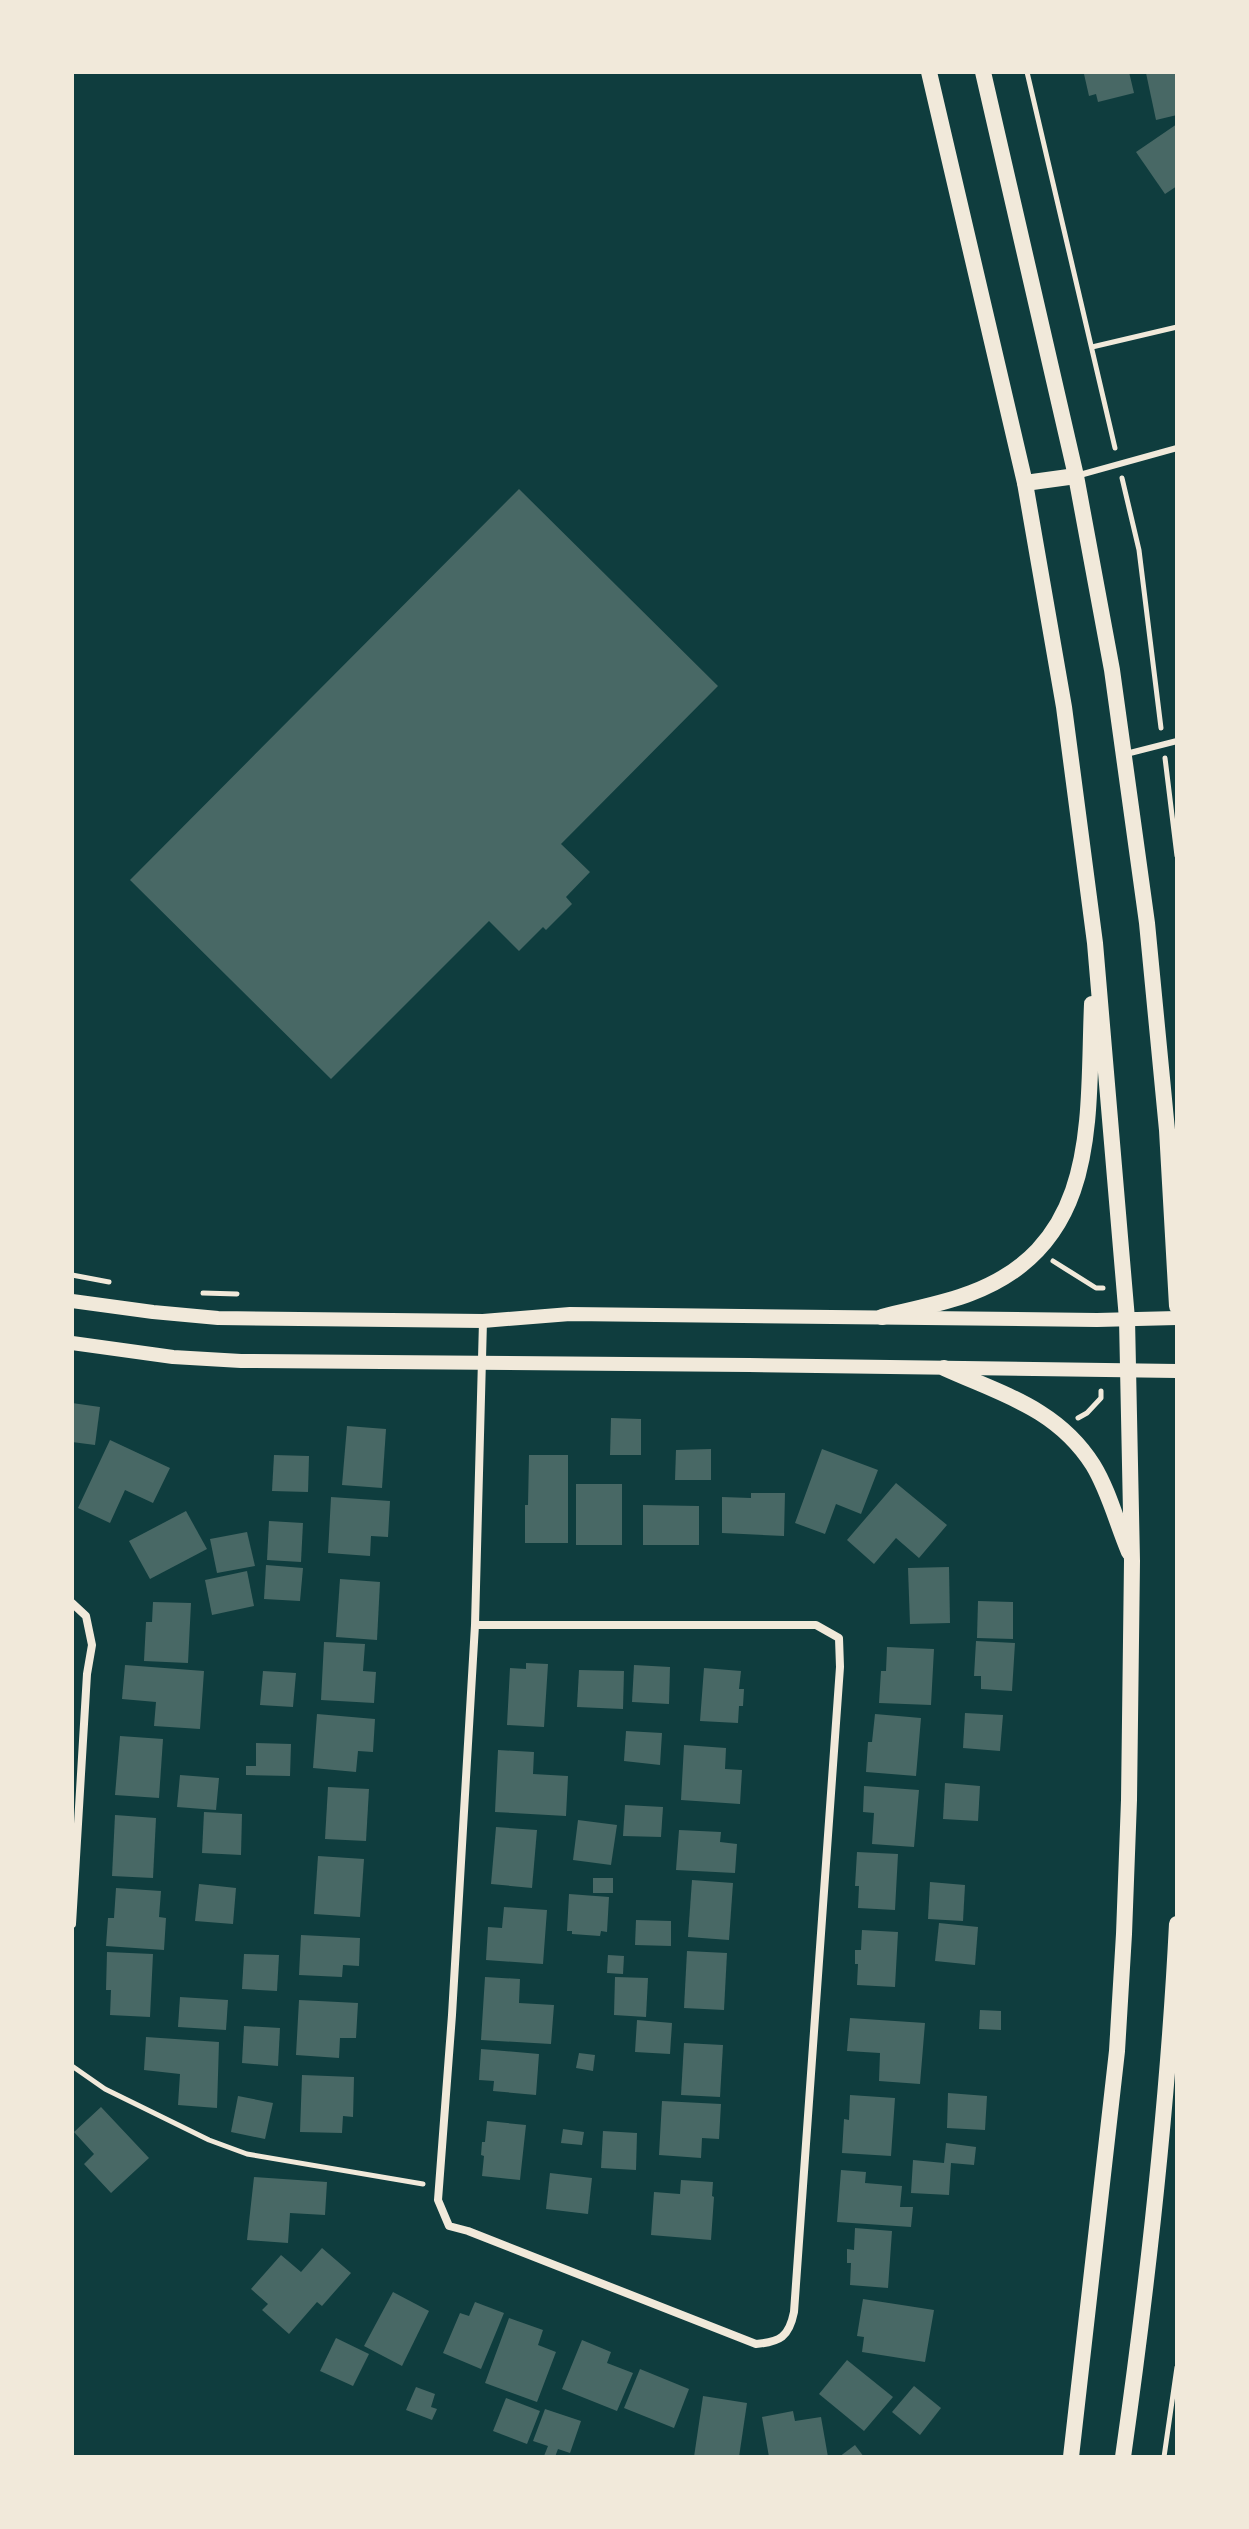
<svg xmlns="http://www.w3.org/2000/svg" width="1249" height="2529" viewBox="0 0 1249 2529" font-family="'Fira Sans',sans-serif">
<style>
.building{fill:#486865}
.lines{fill:none;stroke-linecap:round;stroke-linejoin:round}
.path{stroke:#f1e9da;stroke-width:5}
.service{stroke:#f1e9da;stroke-width:6}
.minor{stroke:#f1e9da;stroke-width:8}
.tertiary{stroke:#f1e9da;stroke-width:14}
.secondary{stroke:#f1e9da;stroke-width:16}
</style>
<rect width="100%" height="100%" fill="#0f3d3e"/>
<!-- building -->
<g class="building">
<polygon points="1092,72 1129,72 1134,93 1098,102 1096,94 1089,96 1084,74"/>
<polygon points="1151,72 1177,72 1177,115 1156,120 1146,73"/>
<polygon points="1177,124 1177,186 1165,194 1136,152"/>
<polygon points="519,489 718,686 561,844 590,872 566,897 572,904 546,930 543,927 519,951 489,921 331,1079 130,880"/>
<polygon points="72,1403 100,1407 95,1445 72,1442"/>
<polygon points="611,1418 641,1419 641,1455 610,1455"/>
<polygon points="347,1426 386,1429 382,1488 342,1485"/>
<polygon points="110,1440 170,1468 153,1503 125,1490 110,1523 78,1508"/>
<polygon points="711,1449 711,1480 675,1480 676,1450"/>
<polygon points="822,1449 878,1470 861,1514 836,1504 825,1534 795,1523"/>
<polygon points="274,1455 309,1456 308,1492 272,1491"/>
<polygon points="529,1455 568,1455 568,1543 525,1543 525,1505 528,1505"/>
<polygon points="896,1483 947,1525 919,1558 896,1538 874,1564 847,1540"/>
<rect x="576" y="1484" width="46" height="61"/>
<polygon points="751,1493 785,1493 784,1536 722,1533 722,1497 751,1498"/>
<polygon points="331,1497 390,1501 388,1537 371,1536 370,1556 328,1553"/>
<polygon points="643,1505 699,1506 699,1545 643,1545"/>
<polygon points="186,1511 207,1549 150,1579 129,1541"/>
<polygon points="269,1521 303,1523 301,1562 267,1560"/>
<polygon points="247,1532 255,1566 217,1573 210,1539"/>
<polygon points="266,1565 303,1568 300,1601 264,1599"/>
<polygon points="949,1567 950,1623 910,1624 908,1568"/>
<polygon points="247,1571 254,1606 212,1615 205,1580"/>
<polygon points="340,1579 380,1582 377,1640 336,1637"/>
<polygon points="978,1601 1013,1602 1013,1639 977,1638"/>
<polygon points="153,1602 191,1603 188,1663 144,1661 146,1622 152,1622"/>
<polygon points="976,1641 1015,1643 1012,1691 981,1689 981,1676 974,1676"/>
<polygon points="324,1642 365,1644 363,1671 376,1672 374,1703 321,1700"/>
<polygon points="887,1647 934,1649 931,1705 879,1703 881,1671 886,1671"/>
<polygon points="526,1663 548,1664 544,1727 507,1725 510,1668 526,1669"/>
<polygon points="125,1665 204,1671 200,1729 154,1726 156,1702 122,1699"/>
<polygon points="634,1665 670,1667 669,1704 632,1702"/>
<polygon points="704,1668 741,1671 739,1689 744,1689 743,1706 739,1706 738,1723 700,1721"/>
<polygon points="579,1670 624,1671 623,1709 577,1707"/>
<polygon points="263,1671 296,1673 293,1707 260,1705"/>
<polygon points="965,1713 1003,1715 1000,1751 963,1748"/>
<polygon points="317,1714 375,1719 373,1752 358,1751 356,1772 313,1768"/>
<polygon points="875,1714 921,1718 916,1776 866,1772 868,1742 872,1742"/>
<polygon points="626,1731 662,1733 660,1765 624,1761"/>
<polygon points="120,1736 163,1739 159,1798 115,1795"/>
<polygon points="256,1743 291,1744 290,1776 246,1775 246,1766 256,1766"/>
<polygon points="684,1745 726,1748 725,1769 742,1770 740,1804 681,1800"/>
<polygon points="498,1750 534,1752 533,1774 568,1776 566,1816 495,1812"/>
<polygon points="180,1775 219,1778 216,1810 177,1807"/>
<polygon points="945,1783 980,1786 978,1821 943,1819"/>
<polygon points="864,1786 919,1790 914,1847 872,1844 874,1813 863,1812"/>
<polygon points="328,1787 369,1789 366,1841 325,1839"/>
<polygon points="625,1805 663,1807 661,1837 623,1836"/>
<polygon points="204,1812 242,1814 241,1855 202,1853"/>
<polygon points="115,1815 156,1818 153,1878 112,1876"/>
<polygon points="578,1820 617,1825 611,1865 573,1860"/>
<polygon points="496,1827 537,1830 532,1888 491,1884"/>
<polygon points="679,1830 721,1832 720,1842 737,1844 735,1873 676,1870"/>
<polygon points="857,1852 898,1854 895,1910 858,1908 859,1886 855,1886"/>
<polygon points="318,1856 364,1859 360,1917 314,1914"/>
<rect x="593" y="1878" width="20" height="15"/>
<polygon points="692,1880 733,1883 729,1940 688,1937"/>
<polygon points="930,1882 965,1885 963,1921 928,1919"/>
<polygon points="199,1884 236,1888 233,1924 195,1921"/>
<polygon points="116,1888 161,1891 159,1917 166,1918 164,1950 106,1946 108,1918 114,1918"/>
<polygon points="569,1894 609,1897 607,1932 601,1931 600,1936 572,1934 572,1931 567,1931"/>
<polygon points="504,1907 547,1910 543,1964 486,1960 488,1927 502,1928"/>
<polygon points="636,1920 671,1921 671,1946 635,1945"/>
<polygon points="939,1923 978,1927 975,1965 935,1961"/>
<polygon points="862,1930 898,1932 895,1987 857,1985 858,1964 855,1964 855,1950 861,1950"/>
<polygon points="301,1935 360,1938 359,1966 343,1965 342,1977 299,1975"/>
<polygon points="687,1951 727,1953 724,2010 684,2008"/>
<polygon points="107,1952 153,1954 150,2017 110,2015 111,1990 106,1990"/>
<polygon points="244,1954 279,1955 277,1991 242,1989"/>
<polygon points="608,1955 624,1956 623,1974 607,1973"/>
<polygon points="485,1977 520,1979 519,2003 554,2005 551,2044 481,2040"/>
<polygon points="615,1977 648,1978 646,2017 614,2015"/>
<polygon points="180,1997 228,2000 226,2030 178,2027"/>
<polygon points="299,2000 358,2003 356,2038 340,2038 339,2058 296,2055"/>
<polygon points="980,2010 1001,2011 1001,2030 979,2029"/>
<polygon points="850,2018 925,2023 920,2084 879,2081 880,2053 847,2051"/>
<polygon points="637,2020 672,2023 670,2054 635,2052"/>
<polygon points="244,2026 280,2028 278,2066 242,2063"/>
<polygon points="146,2037 219,2042 217,2108 178,2105 180,2074 144,2070"/>
<polygon points="684,2043 723,2045 720,2097 681,2095"/>
<polygon points="481,2049 539,2054 536,2095 493,2091 494,2081 479,2080"/>
<polygon points="579,2053 595,2055 593,2071 576,2068"/>
<polygon points="302,2075 354,2077 353,2117 343,2116 342,2133 300,2132"/>
<polygon points="948,2093 987,2096 985,2130 947,2128"/>
<polygon points="850,2095 895,2098 891,2156 842,2153 844,2119 849,2120"/>
<polygon points="238,2096 273,2103 265,2139 231,2132"/>
<polygon points="662,2101 721,2104 719,2139 702,2138 701,2158 659,2155"/>
<polygon points="101,2107 149,2158 111,2193 84,2164 94,2154 74,2132"/>
<polygon points="487,2121 526,2125 520,2180 482,2176 484,2156 481,2155 482,2142 485,2142"/>
<polygon points="563,2129 584,2132 582,2145 561,2143"/>
<polygon points="603,2131 637,2133 636,2170 601,2168"/>
<polygon points="946,2143 976,2147 974,2165 951,2163 949,2195 911,2193 913,2160 944,2163"/>
<polygon points="841,2170 866,2172 865,2183 902,2186 900,2207 913,2207 911,2227 837,2222"/>
<polygon points="550,2173 592,2178 588,2214 546,2209"/>
<polygon points="254,2177 327,2182 325,2215 290,2213 288,2243 247,2240"/>
<polygon points="681,2180 713,2182 712,2196 714,2197 711,2240 651,2235 654,2192 680,2194"/>
<polygon points="855,2228 892,2231 888,2288 850,2285 851,2263 847,2263 847,2249 854,2250"/>
<polygon points="322,2248 351,2273 322,2306 317,2302 289,2334 262,2310 268,2304 251,2289 281,2255 301,2272"/>
<polygon points="393,2292 429,2311 402,2366 364,2346"/>
<polygon points="863,2299 934,2310 925,2362 862,2352 864,2337 857,2336"/>
<polygon points="475,2302 504,2313 481,2369 443,2353 460,2313 469,2316"/>
<polygon points="509,2318 543,2330 538,2345 556,2352 537,2402 485,2383"/>
<polygon points="336,2338 369,2354 353,2386 320,2371"/>
<polygon points="582,2340 611,2352 607,2363 633,2373 617,2411 562,2389"/>
<polygon points="847,2360 893,2397 864,2431 819,2394"/>
<polygon points="640,2369 689,2389 674,2428 624,2408"/>
<polygon points="914,2386 941,2408 920,2435 892,2412"/>
<polygon points="416,2387 435,2394 431,2407 437,2409 432,2420 406,2410"/>
<polygon points="703,2396 747,2403 739,2457 694,2457"/>
<polygon points="506,2398 540,2411 527,2444 493,2431"/>
<polygon points="545,2409 581,2421 570,2453 558,2449 555,2457 548,2457 544,2456 548,2446 533,2441"/>
<polygon points="793,2411 795,2421 821,2417 828,2457 769,2457 762,2417"/>
<polygon points="855,2445 864,2457 839,2457"/>
</g>
<g class="lines">
<!-- path -->
<g class="path">
<polyline points="1027,72 1115,448"/>
<polyline points="1092,347 1177,327"/>
<polyline points="1122,478 1139,550 1161,728"/>
<polyline points="1165,758 1177,856"/>
<polyline points="1053,1261 1096,1288 1103,1288"/>
<polyline points="72,1275 109,1282"/>
<polyline points="203,1293 237,1294"/>
<polyline points="1078,1418 1087,1413 1101,1398 1101,1391"/>
<polyline points="72,2066 105,2089 209,2140 247,2154 423,2184"/>
<polyline points="1164,2457 1177,2367"/>
</g>
<!-- service -->
<g class="service">
<polyline points="1076,476 1177,448"/>
<polyline points="1126,754 1177,741"/>
</g>
<!-- minor -->
<g class="minor">
<polyline points="72,1603 86,1616 92,1645 87,1674 72,1924"/>
<path d="M475 1625H816L839 1638 840 1667 794 2312C789 2337 780 2342 756 2344L468 2231 449 2226 438 2200 452 2015 475 1625 483 1321"/>
</g>
<!-- tertiary -->
<g class="tertiary">
<polyline points="72,1301 153,1312 218,1318 483,1321 570,1314 1097,1320 1177,1318"/>
<polyline points="72,1343 173,1357 241,1361 749,1365 1177,1371"/>
</g>
<!-- secondary -->
<g class="secondary">
<polyline points="929,72 1025,483 1064,707 1095,943 1127,1319 1132,1561 1129,1800 1124,1934 1117,2051 1071,2457"/>
<polyline points="983,72 1076,476 1112,670 1147,923 1167,1130 1177,1306"/>
<polyline points="1025,483 1076,476"/>
<path d="M882 1317C912 1309 943 1304 971 1293 1101 1244 1087 1118 1092 1004"/>
<path d="M944 1368C1001 1394 1057 1408 1093 1465 1109 1491 1117 1524 1129 1552"/>
<path d="M1123 2457C1148 2281 1168 2102 1177 1924"/>
</g>
</g>
<!-- border -->
<rect width="1249" height="2529" fill="none" stroke="#f1e9da" stroke-width="148"/>
</svg>
